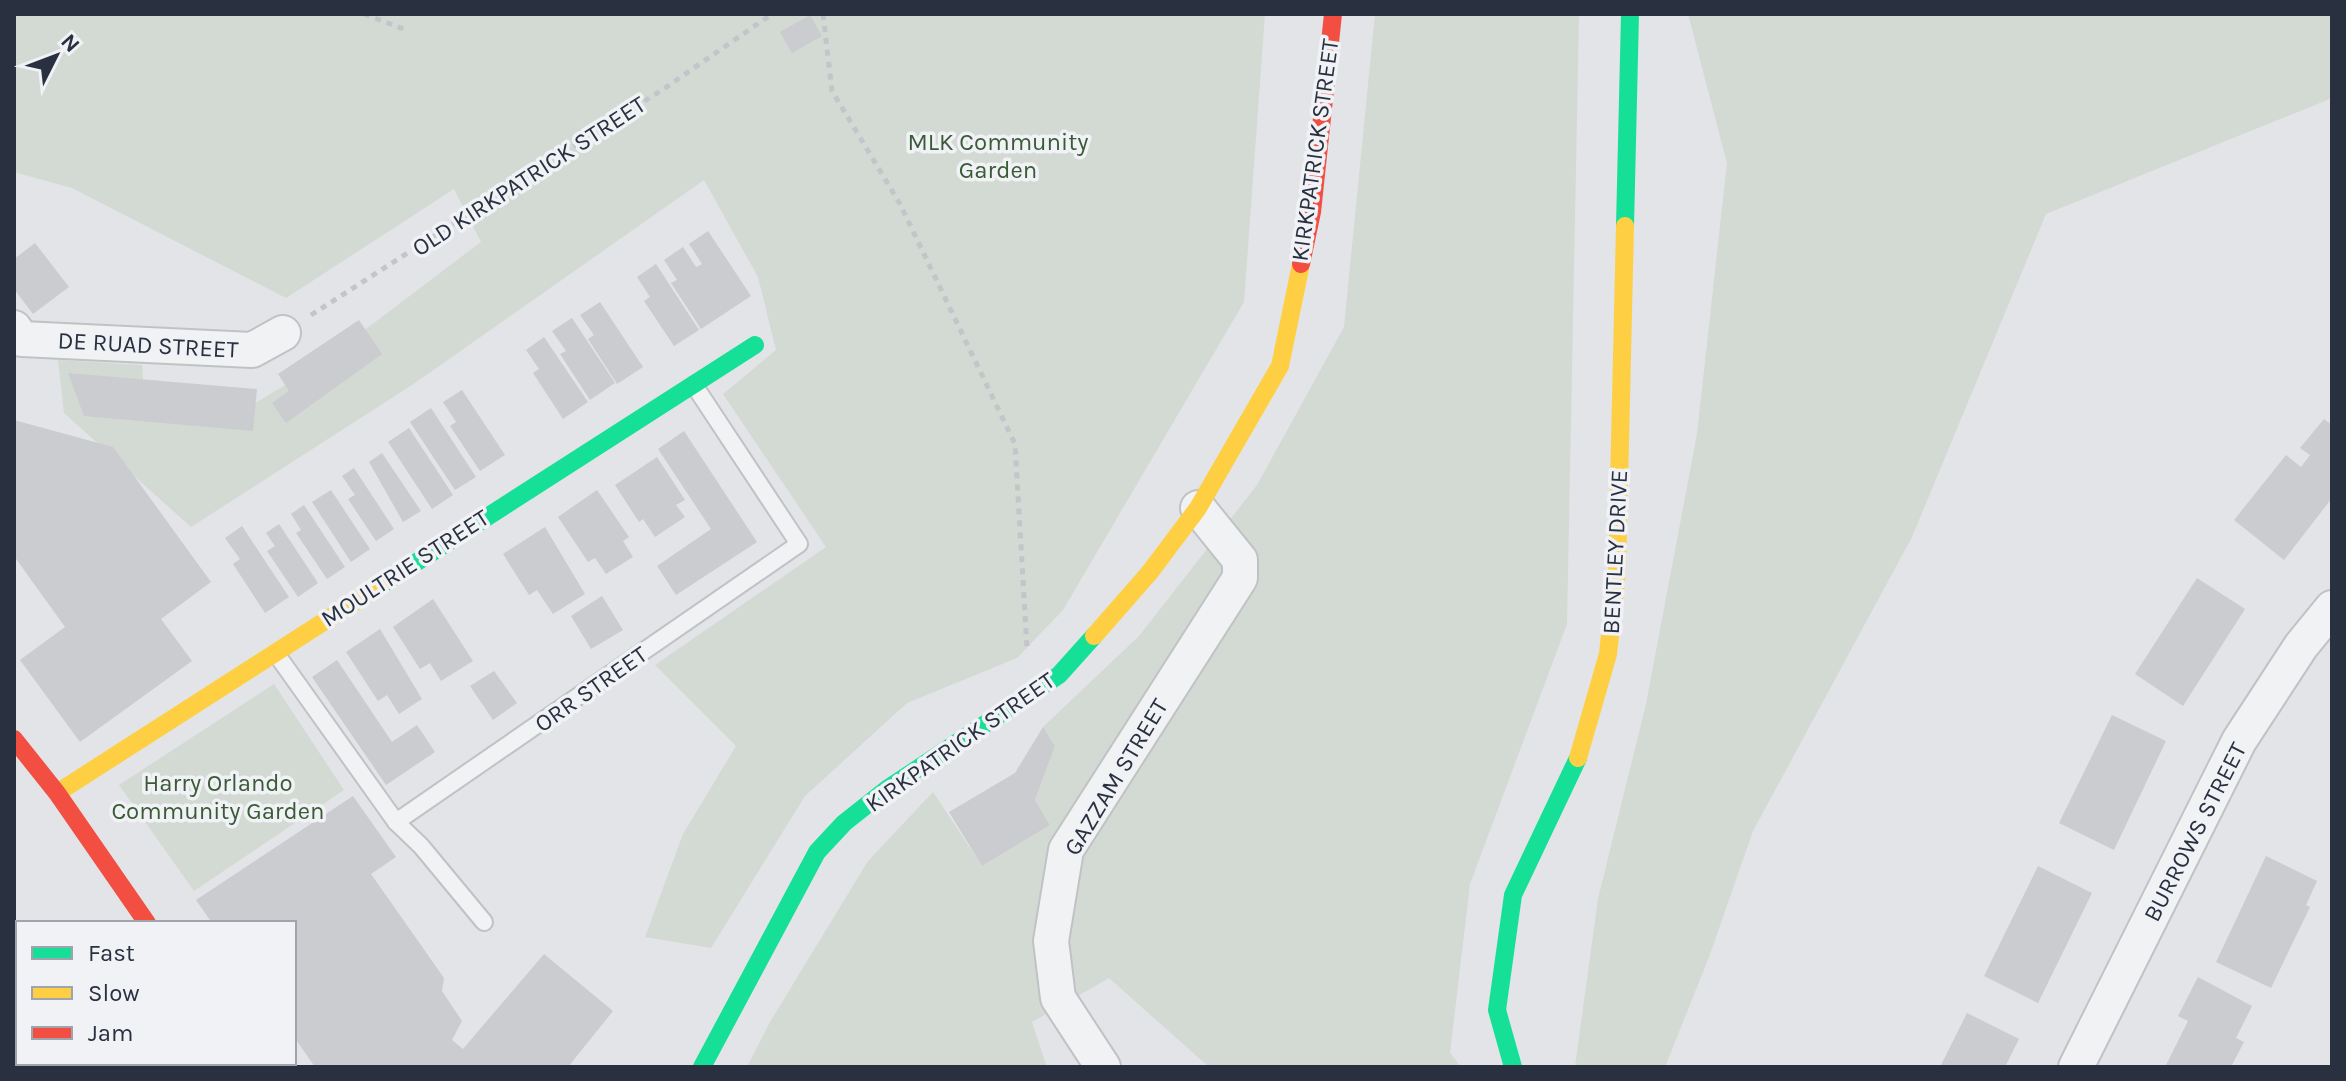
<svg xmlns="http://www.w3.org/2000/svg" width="2346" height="1081" viewBox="0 0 2346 1081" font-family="Karla,sans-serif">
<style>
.green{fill:#d2dad3}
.building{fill:#cacccf}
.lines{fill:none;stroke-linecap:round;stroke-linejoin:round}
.lane-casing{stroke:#c0c2c5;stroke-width:20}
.street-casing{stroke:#c0c2c5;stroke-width:38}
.path{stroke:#c4c5ca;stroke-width:5;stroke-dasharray:6 6;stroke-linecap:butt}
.lane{stroke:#f1f2f4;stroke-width:16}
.street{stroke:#f1f2f4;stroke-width:34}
.fast{stroke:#16e098;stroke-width:18}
.slow{stroke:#ffcf43;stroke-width:18}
.jam{stroke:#f24e42;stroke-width:18}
.labels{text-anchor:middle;stroke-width:7;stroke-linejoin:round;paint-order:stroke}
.park-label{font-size:24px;fill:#3b5b37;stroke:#f0f2f6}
.street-label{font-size:24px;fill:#29303f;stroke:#f0f2f6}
</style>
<rect width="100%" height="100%" fill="#e2e4e7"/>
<!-- green -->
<g class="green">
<polygon points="14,14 1265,14 1244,302 1063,610 1017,658 907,703 805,796 711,948 645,937 683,834 736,746 655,665 826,547 723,394 776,350 758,277 704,180 415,383 191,527 64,413 58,360 142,365 145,409 237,414 317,366 481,242 454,189 286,298 72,188 14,172"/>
<polygon points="1375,14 1579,14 1567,624 1470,884 1450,1053 1461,1067 1209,1067 1109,978 1032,1022 1047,1067 747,1067 770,1022 868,861 933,792 982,866 1050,825 1035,800 1055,746 1043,727 1139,636 1257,485 1344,327"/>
<polygon points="1688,14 2332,14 2332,98 2046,214 1912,537 1753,831 1709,957 1665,1067 1575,1067 1598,899 1646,704 1697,434 1727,163"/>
<polygon points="274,684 344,790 194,891 119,785"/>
</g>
<!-- building -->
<g class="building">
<polygon points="810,15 822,36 792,53 780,32"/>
<polygon points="708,231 751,296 701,329 671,283 677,280 664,260 683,247 696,267 702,264 689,244"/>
<polygon points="35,243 69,287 33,314 14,289 14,259"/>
<polygon points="656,264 699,330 674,346 644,301 650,297 637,277"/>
<polygon points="600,302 643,367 617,384 588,339 594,335 580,315"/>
<polygon points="572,318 615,383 590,400 560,354 566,351 552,331"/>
<polygon points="359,320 382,354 286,423 272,403 289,391 278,374"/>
<polygon points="544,337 588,402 563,419 533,373 539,369 526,350"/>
<polygon points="68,373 257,389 253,431 84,416"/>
<polygon points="462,390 505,455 480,471 450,426 456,422 443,402"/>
<polygon points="431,408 476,477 455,490 410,422"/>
<polygon points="2324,419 2332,425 2332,498 2284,560 2234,520 2286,455 2301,467 2310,455 2300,448"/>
<polygon points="14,420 113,447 211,582 161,619 192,661 80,742 20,660 65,627 14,556"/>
<polygon points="409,428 453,495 432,509 388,442"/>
<polygon points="684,431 757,542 676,595 657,566 711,529 658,449"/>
<polygon points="382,453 421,511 403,522 369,462"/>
<polygon points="657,457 685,500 676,505 685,517 655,537 643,519 639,522 615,485"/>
<polygon points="354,468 394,529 376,541 348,499 355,495 342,476"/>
<polygon points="331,490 370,549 351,562 312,502"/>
<polygon points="597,490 629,537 623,541 633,557 606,574 595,558 588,562 558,517"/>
<polygon points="304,505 345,567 327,579 296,533 301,530 291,514"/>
<polygon points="279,524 318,583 298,597 267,551 275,546 266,533"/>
<polygon points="242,526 289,597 265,613 233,564 240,559 225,538"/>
<polygon points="545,527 585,594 553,614 537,590 529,595 503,554"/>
<polygon points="2197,578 2245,609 2183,706 2135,674"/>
<polygon points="602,596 623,630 591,649 571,616"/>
<polygon points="433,599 473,661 441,681 430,663 420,669 393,627"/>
<polygon points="380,629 422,699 399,714 387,695 378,701 346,652"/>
<polygon points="337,660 392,742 417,725 435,752 386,785 312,677"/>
<polygon points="494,671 517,703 493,720 470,686"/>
<polygon points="2112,715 2166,741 2114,850 2059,823"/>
<polygon points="1043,727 1055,746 1035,800 1050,825 982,866 949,812 1015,773"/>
<polygon points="353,796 396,857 371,874 444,978 442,991 462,1021 452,1040 463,1049 544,954 613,1011 568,1067 315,1067 294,1037 294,923 212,923 196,900"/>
<polygon points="2266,856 2317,881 2306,905 2310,907 2271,988 2216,962"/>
<polygon points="2038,866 2092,893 2038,1003 1984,976"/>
<polygon points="2198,977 2252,1006 2236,1038 2244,1042 2231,1067 2165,1067 2188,1021 2178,1016"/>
<polygon points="1967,1013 2019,1039 2005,1067 1940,1067"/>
</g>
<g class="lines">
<!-- lane casing -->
<g class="lane-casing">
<g id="lane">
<polyline points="277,655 396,822 421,846 484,922"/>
<polyline points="396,822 799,544 694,385"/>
</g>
</g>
<!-- street casing -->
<g class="street-casing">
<g id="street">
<polyline points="14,328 22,339 252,350 283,333"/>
<polyline points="1103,1067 1058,998 1051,941 1066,850 1240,578 1240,560 1198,508"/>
<polyline points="2076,1067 2239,741 2301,646 2332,608"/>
</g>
</g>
<!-- path -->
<g class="path">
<polyline points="364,14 409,31"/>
<polyline points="823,14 832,91 900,204 1015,444 1027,648"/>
<polyline points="311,315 665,88 772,14"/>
</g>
<!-- lane -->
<use href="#lane" class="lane"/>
<!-- street -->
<use href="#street" class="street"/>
<!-- fast -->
<g class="fast">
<polyline points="1625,226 1630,14"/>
<polyline points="381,585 755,345"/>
<polyline points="702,1067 817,852 844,823 887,789 1059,675 1094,636"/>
<polyline points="1513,1067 1497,1010 1513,895 1578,758"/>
</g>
<!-- slow -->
<g class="slow">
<polyline points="1094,636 1150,572 1198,508 1280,366 1301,264"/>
<polyline points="1578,758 1608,654 1617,571 1625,226"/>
<polyline points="57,793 381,585"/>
<polyline points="244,1063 247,1067"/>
</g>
<!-- jam -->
<g class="jam">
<polyline points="1301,264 1312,212 1333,14"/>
<polyline points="14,739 57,793 147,923"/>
</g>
</g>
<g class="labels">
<!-- park labels -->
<g class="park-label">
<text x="998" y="150">MLK Community<tspan x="998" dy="28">Garden</tspan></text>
<text x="218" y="791">Harry Orlando<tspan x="218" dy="28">Community Garden</tspan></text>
</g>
<!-- street labels -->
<g class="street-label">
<text transform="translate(1315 150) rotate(-82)" y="8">KIRKPATRICK STREET</text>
<text transform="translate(529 176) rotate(-33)" y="8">OLD KIRKPATRICK STREET</text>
<text transform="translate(148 345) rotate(3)" y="8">DE RUAD STREET</text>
<text transform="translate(1615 552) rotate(-87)" y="8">BENTLEY DRIVE</text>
<text transform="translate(405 568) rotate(-33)" y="8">MOULTRIE STREET</text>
<text transform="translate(591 689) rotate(-35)" y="8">ORR STREET</text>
<text transform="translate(960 742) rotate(-35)" y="8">KIRKPATRICK STREET</text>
<text transform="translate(1116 777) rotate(-59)" y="8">GAZZAM STREET</text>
<text transform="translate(2195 832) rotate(-63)" y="8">BURROWS STREET</text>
</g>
</g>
<!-- border -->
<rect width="2346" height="1081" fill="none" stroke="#29303f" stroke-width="32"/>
<!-- legend -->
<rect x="16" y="921" width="280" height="144" fill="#f0f2f6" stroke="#a0a4ad" stroke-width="2"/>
<rect x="32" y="947" width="40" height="12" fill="#16e098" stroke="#a0a4ad" stroke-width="2"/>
<text x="88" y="961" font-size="24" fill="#29303f">Fast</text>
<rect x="32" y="987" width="40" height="12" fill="#ffcf43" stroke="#a0a4ad" stroke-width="2"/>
<text x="88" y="1001" font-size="24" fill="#29303f">Slow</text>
<rect x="32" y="1027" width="40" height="12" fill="#f24e42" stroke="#a0a4ad" stroke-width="2"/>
<text x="88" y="1041" font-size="24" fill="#29303f">Jam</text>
<!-- north arrow -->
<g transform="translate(56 56) rotate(48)" stroke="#f0f2f6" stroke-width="6" paint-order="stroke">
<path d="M0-6L14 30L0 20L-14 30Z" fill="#29303f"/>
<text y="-12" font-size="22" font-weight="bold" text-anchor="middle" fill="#29303f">N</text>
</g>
</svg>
